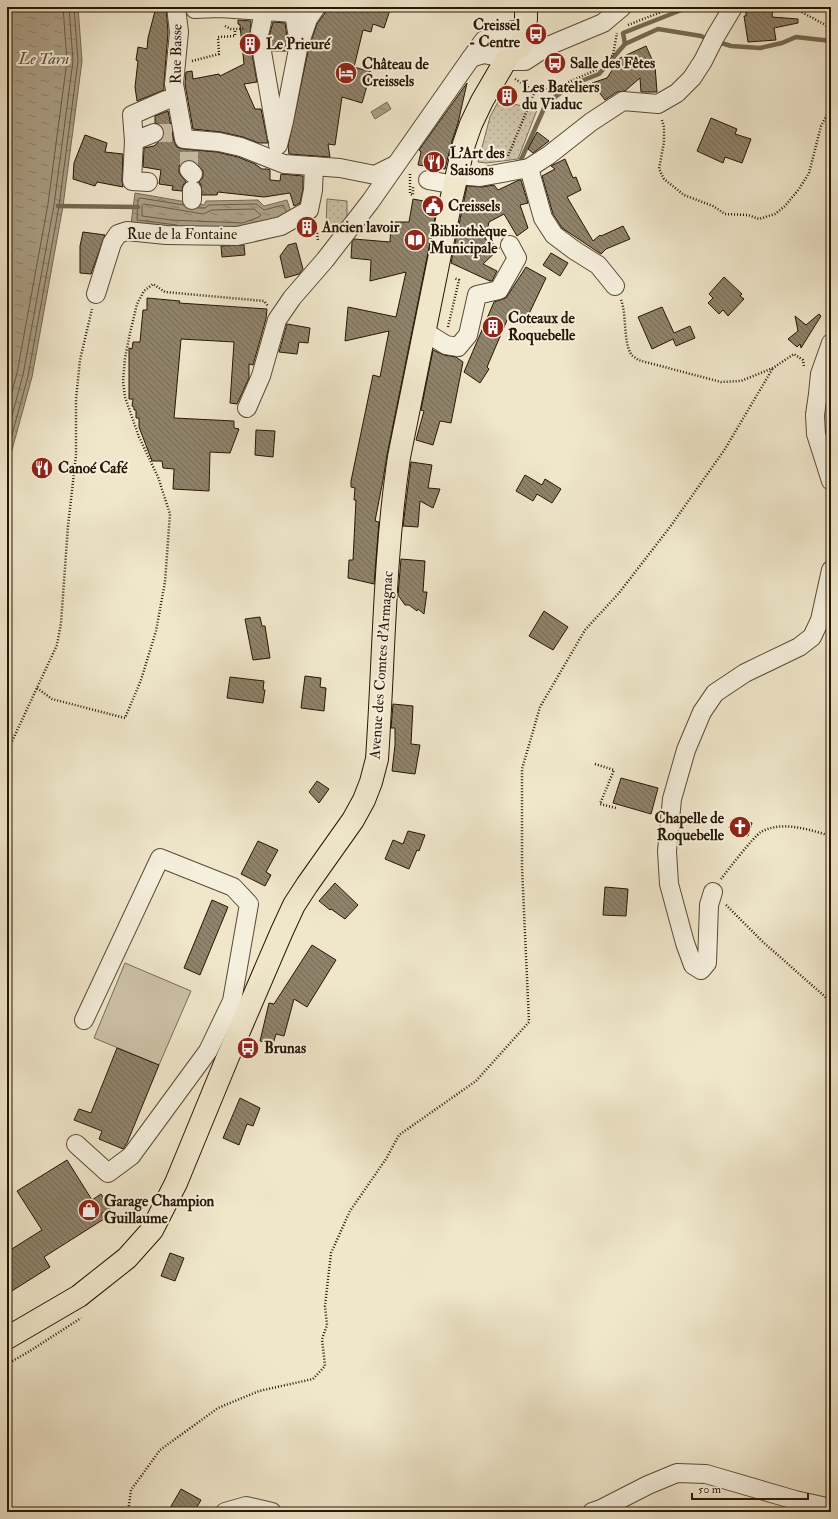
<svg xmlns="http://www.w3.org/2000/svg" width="838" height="1519" viewBox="0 0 838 1519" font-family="'IM FELL Double Pica',serif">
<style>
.grass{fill:url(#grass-dots);stroke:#7a6c56}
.pitch{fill:#cec3a9;stroke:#7a6c56}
.water{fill:url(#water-ripples);stroke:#776953}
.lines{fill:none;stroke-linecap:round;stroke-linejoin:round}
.shore{stroke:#6a5b46;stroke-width:1}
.stream{stroke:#776953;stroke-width:4.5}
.building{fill:url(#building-back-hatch);stroke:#271604}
.minor-tunnel{stroke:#c8bda3;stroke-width:18;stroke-dasharray:18 9;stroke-linecap:butt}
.minor-casing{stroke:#594a36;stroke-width:20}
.major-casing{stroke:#271604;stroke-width:24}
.path{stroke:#271604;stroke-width:2.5;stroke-dasharray:1 2;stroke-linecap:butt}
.minor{stroke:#f5efdd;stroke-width:18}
.major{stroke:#f0e7cb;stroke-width:22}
.minor-bridge-casing{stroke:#594a36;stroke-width:20;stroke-linecap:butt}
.minor-bridge{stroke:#f5efdd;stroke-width:18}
.labels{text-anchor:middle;stroke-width:4;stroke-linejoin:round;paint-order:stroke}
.poi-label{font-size:15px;font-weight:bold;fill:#271604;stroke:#f5efdd;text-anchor:start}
.street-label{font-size:15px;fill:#271604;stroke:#f5efdd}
.water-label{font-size:16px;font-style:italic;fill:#5c4d38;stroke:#f5efdd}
</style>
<defs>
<pattern id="grass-dots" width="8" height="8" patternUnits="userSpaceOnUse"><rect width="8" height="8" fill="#cec3a9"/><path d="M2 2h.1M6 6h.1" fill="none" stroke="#b1a790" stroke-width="1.8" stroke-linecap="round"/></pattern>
<pattern id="water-ripples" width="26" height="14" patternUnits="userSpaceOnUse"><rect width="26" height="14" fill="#aca087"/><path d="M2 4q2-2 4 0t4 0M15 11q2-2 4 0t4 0" fill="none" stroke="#8c816c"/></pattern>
<pattern id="building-back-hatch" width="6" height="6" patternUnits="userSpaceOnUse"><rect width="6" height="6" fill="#90836b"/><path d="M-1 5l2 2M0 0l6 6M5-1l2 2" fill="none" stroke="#766a56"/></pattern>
</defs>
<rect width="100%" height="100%" fill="#f0e7cb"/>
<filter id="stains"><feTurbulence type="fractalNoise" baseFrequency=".005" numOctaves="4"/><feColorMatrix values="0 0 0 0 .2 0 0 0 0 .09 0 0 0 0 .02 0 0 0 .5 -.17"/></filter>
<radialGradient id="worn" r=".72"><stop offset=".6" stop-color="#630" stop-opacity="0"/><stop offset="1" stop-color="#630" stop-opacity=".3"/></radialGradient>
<!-- grass -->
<g class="grass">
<polygon points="499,100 537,110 518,159 487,163 478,162 490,117"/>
<polygon points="327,199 347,201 347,219 337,231 326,231"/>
</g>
<!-- pitch -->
<polygon class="pitch" points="125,963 191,991 159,1065 94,1038"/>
<!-- water -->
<g class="water">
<polygon points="7,7 78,7 82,61 63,206 32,377 7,468"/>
<polygon points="387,102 391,109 375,119 371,112"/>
<polygon points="135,193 204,205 206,201 258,200 264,206 287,200 292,215 245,232 131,224"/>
</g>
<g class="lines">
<!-- shore -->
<g class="shore">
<polygon points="144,204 203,214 212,210 254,209 261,215 259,217 243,223 171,220 142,216 142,206"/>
<polyline points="198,208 205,208 209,205 256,204 264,210 283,205 286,211"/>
<polyline points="177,225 137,220 138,199 140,198 184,205"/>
<polyline points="7,411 17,373 48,204 67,61 63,7"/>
<polyline points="7,434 23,375 54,205 73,61 69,7"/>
<polyline points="7,453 28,376 59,206 78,61 74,7"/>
</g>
<!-- stream -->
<g class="stream">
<polyline points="718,42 731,46 760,48 782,43 796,37 831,41"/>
<polyline points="625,44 623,33 689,7"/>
<polyline points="516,163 520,162 546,104 571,85 599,74 625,44 658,29 701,36 710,40"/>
<polyline points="58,206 138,207"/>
</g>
</g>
<!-- building -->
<g class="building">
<polygon points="156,7 166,7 168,32 164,83 164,90 137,101 135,87 138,61 136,60 138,47 147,49 148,38"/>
<polygon points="326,7 343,11 344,7 391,7 384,28 373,24 371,32 363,30 354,67 371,72 362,103 342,97 335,145 328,144 330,157 289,154 288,146 309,47 317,24 325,13"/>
<polygon points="752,7 773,7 772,17 798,19 798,23 774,28 776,40 748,42 744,16 746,16 746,12 752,11"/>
<polygon points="238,20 251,21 250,34 253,39 251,43 251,48 257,82 244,84 255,109 261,109 268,143 259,143 243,137 221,132 193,129 185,84 186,72 192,71 193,79 219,74 220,76 244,64 240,25 238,24"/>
<polygon points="273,22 285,23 288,44 287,51 272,51 271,44 268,38 270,33"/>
<polygon points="646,46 655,66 657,92 641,92 640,78 625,91 617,92 605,100 592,83 607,78 620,58"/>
<polygon points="467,83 458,123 452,141 445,169 418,165 421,152 419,150"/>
<polygon points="168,111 174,141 177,147 183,149 217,152 238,157 255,164 262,169 267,169 270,170 270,180 280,181 281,174 303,176 303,189 300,203 294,206 290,193 264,197 218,192 217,195 202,195 201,185 199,182 203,177 203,171 196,163 191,160 186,160 181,163 179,167 179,173 186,182 183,185 182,191 172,190 173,186 159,184 161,170 143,167 144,148 154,146 162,139 164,134 164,129 160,125 155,123 155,116"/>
<polygon points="711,118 737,129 735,134 751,139 742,163 725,157 723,163 697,151"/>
<polygon points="537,132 549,141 533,153 528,149"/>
<polygon points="85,135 107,143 105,152 123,154 122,180 123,187 97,182 95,186 73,179 74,163"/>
<polygon points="565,159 573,178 576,177 581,190 567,197 593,241 600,235 601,236 623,226 630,239 606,249 601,254 562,228 553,214 542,176 555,169 551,166"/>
<polygon points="519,180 521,180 528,203 520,205 528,228 517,236 504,214 489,222 485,239 500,248 483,264 497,271 492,281 490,281 451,263 467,186 482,187 494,185 498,190"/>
<polygon points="434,196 438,203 387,455 383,480 375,521 379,522 374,584 348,578 349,560 353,560 356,500 354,500 355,488 351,487 351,481 373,375 380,377 389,331 345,341 348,307 396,317 406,272 370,281 371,260 351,258 352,242 354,239 390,242 391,222 409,222 413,199 429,202"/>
<polygon points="313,220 317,228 303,236 298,228"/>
<polygon points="83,232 105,235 91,274 80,273 80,246"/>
<polygon points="296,243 303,269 299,274 285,278 280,256 288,245"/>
<polygon points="244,245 245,255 222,257 221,246"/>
<polygon points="551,253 568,263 560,276 543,265"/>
<polygon points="526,267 546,278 527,318 511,311 487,367 489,369 480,383 464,372 494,302 506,298"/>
<polygon points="724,277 742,294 740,296 744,299 728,316 723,310 719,314 708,303 713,298 709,294"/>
<polygon points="147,298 180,301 179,303 267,309 266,319 253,365 249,364 249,378 237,404 230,403 234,342 181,339 174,418 234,421 234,428 239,429 230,453 210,452 209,491 173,489 174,469 163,468 162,461 152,461 139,427 139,418 136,418 136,410 134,410 134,407 132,406 133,399 129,399 129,348 132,349 133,342 140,342 143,310 147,310"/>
<polygon points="662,307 674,333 690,326 695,338 676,346 673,339 652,349 638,317"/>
<polygon points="819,314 821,316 801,348 800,344 797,347 788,339 798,331 795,316 806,325"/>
<polygon points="287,324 310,328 308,343 299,342 297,354 279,352"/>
<polygon points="433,350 444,355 456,357 463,362 451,423 440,421 433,445 416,440 424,411 421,410"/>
<polygon points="256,430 275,431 273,457 255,455"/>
<polygon points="411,462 432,465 428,488 440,489 433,508 420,501 418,527 403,526"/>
<polygon points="525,475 542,485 545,479 561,489 552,503 537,494 533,501 516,491"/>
<polygon points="401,559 425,561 423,592 427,592 424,614 418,609 417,611 409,605 405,605 398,595"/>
<polygon points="544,611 568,627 553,650 529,636"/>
<polygon points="260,617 262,626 265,626 270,658 253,660 245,619"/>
<polygon points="305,676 321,678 320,687 326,688 324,711 301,708"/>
<polygon points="230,677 264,681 263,690 265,690 263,703 227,698"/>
<polygon points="393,704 413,706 411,744 420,745 415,774 392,771 395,745 395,728 391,728"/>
<polygon points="621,778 658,788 651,814 613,803"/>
<polygon points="317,781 329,789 319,803 309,792"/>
<polygon points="737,818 752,823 748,836 732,831 729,828 731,820"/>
<polygon points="408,831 425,835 419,851 417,850 409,869 385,859 393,840 403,844"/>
<polygon points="258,841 278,850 266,872 271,875 265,886 241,874"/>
<polygon points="335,883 358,905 345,919 331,909 330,910 319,901"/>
<polygon points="605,887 628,889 626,916 603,915"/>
<polygon points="212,900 228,907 200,975 184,968"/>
<polygon points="312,945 336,960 307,1007 294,999 284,1036 276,1034 273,1044 260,1041 269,1003 274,1004"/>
<polygon points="117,1048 159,1065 127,1143 123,1149 99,1139 102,1131 74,1120 79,1109 91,1113"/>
<polygon points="240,1098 260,1108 253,1126 247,1124 239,1145 223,1138"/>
<polygon points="67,1160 92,1200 101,1194 110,1208 101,1214 104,1219 44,1257 50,1267 7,1294 7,1252 42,1230 17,1191"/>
<polygon points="170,1253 184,1258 175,1281 161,1276"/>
<polygon points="181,1489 201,1500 194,1512 179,1512 170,1508"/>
</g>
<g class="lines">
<!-- minor-tunnel -->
<g class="minor-tunnel">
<polyline points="154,133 183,133"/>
<polyline points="189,170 189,139"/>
</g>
<!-- minor casing -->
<g class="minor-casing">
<g id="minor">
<polyline points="176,7 179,32 174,84 184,139 219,142 241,147 284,164 340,168 375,175 395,165"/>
<polyline points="194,7 195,9 220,8 294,13"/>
<polyline points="513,30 484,40 471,58 484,54 498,57 506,61 525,61 548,46 603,23 622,7"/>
<polyline points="260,31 265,7"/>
<polyline points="300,42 308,19 316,7"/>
<polyline points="261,46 277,138"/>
<polyline points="134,141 154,133"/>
<polyline points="278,145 284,121 299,44 294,13 295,7"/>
<polyline points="529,168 543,218 554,235 574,250 598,265 615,286"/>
<polyline points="189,170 193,174"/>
<polyline points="457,175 480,177 529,168 549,155 591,122 623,101 658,104 677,93 692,78 703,61 715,37 733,7"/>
<polyline points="428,180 455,185"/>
<polyline points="148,182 132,181 134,141 132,115 166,100"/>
<polyline points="192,200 192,190"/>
<polyline points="96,294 112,243 118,234 127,231 166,235 237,236 281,226 309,210 313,190 314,166"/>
<polyline points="425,332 446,345 458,347 468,335 477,295 499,290 517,258 510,245"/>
<polyline points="818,394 820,374 831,343"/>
<polyline points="247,408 261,376 277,320 292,298 325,260 370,202 471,58"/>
<polyline points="815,415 816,434 831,481"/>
<polyline points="713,892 709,905 707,963 701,970 693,965 685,943 669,884 667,851 672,799 686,750 702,712 715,693 745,673 799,647 812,637 820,620 831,570"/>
<polyline points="76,1144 108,1173 131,1156 208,1051 232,1001 249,904 233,887 160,858 84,1020"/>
<polyline points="225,1512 246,1506 272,1512"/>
<polyline points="592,1512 601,1509 648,1485 677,1473 706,1474 795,1500 831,1508"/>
</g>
</g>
<!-- major casing -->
<g class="major-casing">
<path id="major" d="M7 1338 79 1296 127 1258 152 1230 176 1183 227 1059 282 931 294 905 307 885 353 820 364 800 371 782 377 759C384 658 384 557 399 457L450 205 464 144 471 124 482 101 510 53 522 45 526 19V7"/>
</g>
<!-- path -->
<g class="path">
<polyline points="795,7 796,9 831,28"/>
<polyline points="628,25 674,7"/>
<polyline points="225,26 231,29 245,29"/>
<polyline points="192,61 219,54 218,37 235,36 235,29"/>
<polyline points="515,79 535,91"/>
<polyline points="662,120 664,127 664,142 659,169 664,179 684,195 713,206 725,214 748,215 759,219 775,214 785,206 799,189 809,173 821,126 831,107"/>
<polyline points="508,156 535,91 555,88 596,70 613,55 617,33"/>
<polyline points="410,174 410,194 413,195 413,187"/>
<polyline points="316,224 318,241"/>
<path d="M621 300C627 315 623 341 631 354 632 356 636 358 638 360L721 382 741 381 773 368 794 354 803 360 804 367"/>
<polyline points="448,327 459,280 454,278"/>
<polyline points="37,688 52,699 125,718 141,680 156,631 165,582 170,514 158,477 139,437 125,397 123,381 125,358 130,333 137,304 144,291 153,284 165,292 264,301 268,306"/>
<polyline points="7,752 57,645 61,623 68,526 76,455 76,399 80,360 92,309"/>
<polyline points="595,764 614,770 600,804 616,808"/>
<path d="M721 879C728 870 753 837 761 832 782 820 810 830 831 836"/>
<polyline points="726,905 763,942 831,1002"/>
<polyline points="7,1364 30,1351 81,1318"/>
<polyline points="128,1512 131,1490 160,1450 218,1408 259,1391 313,1379 325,1366 322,1339 327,1325 325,1306 331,1253 350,1211 386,1159 399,1135 476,1081 529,1022 522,867 522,769 540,707 585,630 619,593 670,527 725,449 773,368"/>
</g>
<!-- minor -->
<use href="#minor" class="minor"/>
<!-- major -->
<use href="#major" class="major"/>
<!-- minor-bridge casing -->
<g class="minor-bridge-casing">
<polyline id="minor-bridge" points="815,415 818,394"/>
</g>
<!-- minor-bridge -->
<use href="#minor-bridge" class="minor-bridge"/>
</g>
<!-- icons -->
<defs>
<g id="bus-disc" transform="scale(1.15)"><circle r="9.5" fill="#8f2418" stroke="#f5efdd"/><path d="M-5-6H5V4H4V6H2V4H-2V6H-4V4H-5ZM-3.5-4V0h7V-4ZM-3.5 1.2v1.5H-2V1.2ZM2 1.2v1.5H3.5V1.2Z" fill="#fff"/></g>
<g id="building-disc" transform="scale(1.15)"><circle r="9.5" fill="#8f2418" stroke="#f5efdd"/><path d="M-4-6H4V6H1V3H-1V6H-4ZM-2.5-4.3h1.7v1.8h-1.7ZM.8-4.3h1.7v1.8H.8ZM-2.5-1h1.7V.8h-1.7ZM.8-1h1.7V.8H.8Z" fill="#fff"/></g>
<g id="hotel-disc" transform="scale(1.15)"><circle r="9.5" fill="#8f2418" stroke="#f5efdd"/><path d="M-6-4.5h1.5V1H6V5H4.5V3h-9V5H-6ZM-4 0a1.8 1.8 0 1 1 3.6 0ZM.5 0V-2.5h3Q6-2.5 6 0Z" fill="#fff"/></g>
<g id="restaurant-disc" transform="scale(1.15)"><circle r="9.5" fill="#8f2418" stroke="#f5efdd"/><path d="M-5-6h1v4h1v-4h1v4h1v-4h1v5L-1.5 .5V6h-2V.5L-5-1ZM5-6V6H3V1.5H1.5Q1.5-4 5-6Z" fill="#fff"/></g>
<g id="civic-disc" transform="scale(1.15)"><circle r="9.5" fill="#8f2418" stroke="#f5efdd"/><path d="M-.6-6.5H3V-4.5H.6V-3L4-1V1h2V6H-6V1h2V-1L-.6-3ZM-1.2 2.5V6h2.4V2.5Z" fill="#fff"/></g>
<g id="library-disc" transform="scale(1.15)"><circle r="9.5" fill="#8f2418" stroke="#f5efdd"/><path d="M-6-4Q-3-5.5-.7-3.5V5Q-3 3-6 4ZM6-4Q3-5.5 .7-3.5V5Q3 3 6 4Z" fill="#fff"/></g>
<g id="church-disc" transform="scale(1.15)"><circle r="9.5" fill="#8f2418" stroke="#f5efdd"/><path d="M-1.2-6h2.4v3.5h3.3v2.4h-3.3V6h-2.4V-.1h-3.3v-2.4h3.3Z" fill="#fff"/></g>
<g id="shop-disc" transform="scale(1.15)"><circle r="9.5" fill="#8f2418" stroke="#f5efdd"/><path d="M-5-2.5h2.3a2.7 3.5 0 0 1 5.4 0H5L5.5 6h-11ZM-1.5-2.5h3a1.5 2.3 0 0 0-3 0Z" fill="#fff"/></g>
</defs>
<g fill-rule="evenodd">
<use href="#bus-disc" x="536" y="34"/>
<use href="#building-disc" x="250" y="44"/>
<use href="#bus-disc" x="555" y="63"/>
<use href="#hotel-disc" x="346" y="73"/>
<use href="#building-disc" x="507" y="96"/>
<use href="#restaurant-disc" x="434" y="162"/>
<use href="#civic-disc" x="433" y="206"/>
<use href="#building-disc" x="307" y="227"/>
<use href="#library-disc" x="415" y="240"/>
<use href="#building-disc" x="493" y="327"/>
<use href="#restaurant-disc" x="42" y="468"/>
<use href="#church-disc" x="740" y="827"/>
<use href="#bus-disc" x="248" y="1048"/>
<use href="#shop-disc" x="89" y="1210"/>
</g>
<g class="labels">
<!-- poi labels -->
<g class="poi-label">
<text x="520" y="30" text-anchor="end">Creissel<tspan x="520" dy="17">- Centre</tspan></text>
<text x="266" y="49">Le Prieuré</text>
<text x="570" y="68">Salle des Fêtes</text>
<text x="362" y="69">Château de<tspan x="362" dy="17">Creissels</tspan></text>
<text x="522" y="92">Les Bateliers<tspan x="522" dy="17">du Viaduc</tspan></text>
<text x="450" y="158">L'Art des<tspan x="450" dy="17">Saisons</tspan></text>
<text x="448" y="211">Creissels</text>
<text x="322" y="232">Ancien lavoir</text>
<text x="430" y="236">Bibliothèque<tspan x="430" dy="17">Municipale</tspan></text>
<text x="508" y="323">Coteaux de<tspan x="508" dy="17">Roquebelle</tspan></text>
<text x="58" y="473">Canoé Café</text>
<text x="724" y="823" text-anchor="end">Chapelle de<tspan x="724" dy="17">Roquebelle</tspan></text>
<text x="264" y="1053">Brunas</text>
<text x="104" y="1206">Garage Champion<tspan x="104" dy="17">Guillaume</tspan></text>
</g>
<!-- street labels -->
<g class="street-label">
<text transform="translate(176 54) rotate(-89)" y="5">Rue Basse</text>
<text x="182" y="239">Rue de la Fontaine</text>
<text transform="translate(381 665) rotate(-86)" y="5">Avenue des Comtes d'Armagnac</text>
</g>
<!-- water labels -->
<g class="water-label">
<text x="44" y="64">Le Tarn</text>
</g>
</g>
<!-- margin -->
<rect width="838" height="1519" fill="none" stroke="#f0e7cb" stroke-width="24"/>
<rect x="8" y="8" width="822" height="1503" fill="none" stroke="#271604" stroke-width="2"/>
<rect x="12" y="12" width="814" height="1495" fill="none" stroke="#271604"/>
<!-- scale -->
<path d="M692 1493v6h116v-6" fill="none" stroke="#271604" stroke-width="2"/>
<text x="698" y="1493" font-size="12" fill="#271604" stroke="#f5efdd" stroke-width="3" paint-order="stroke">50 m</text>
<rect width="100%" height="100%" filter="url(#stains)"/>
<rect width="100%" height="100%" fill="url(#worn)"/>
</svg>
